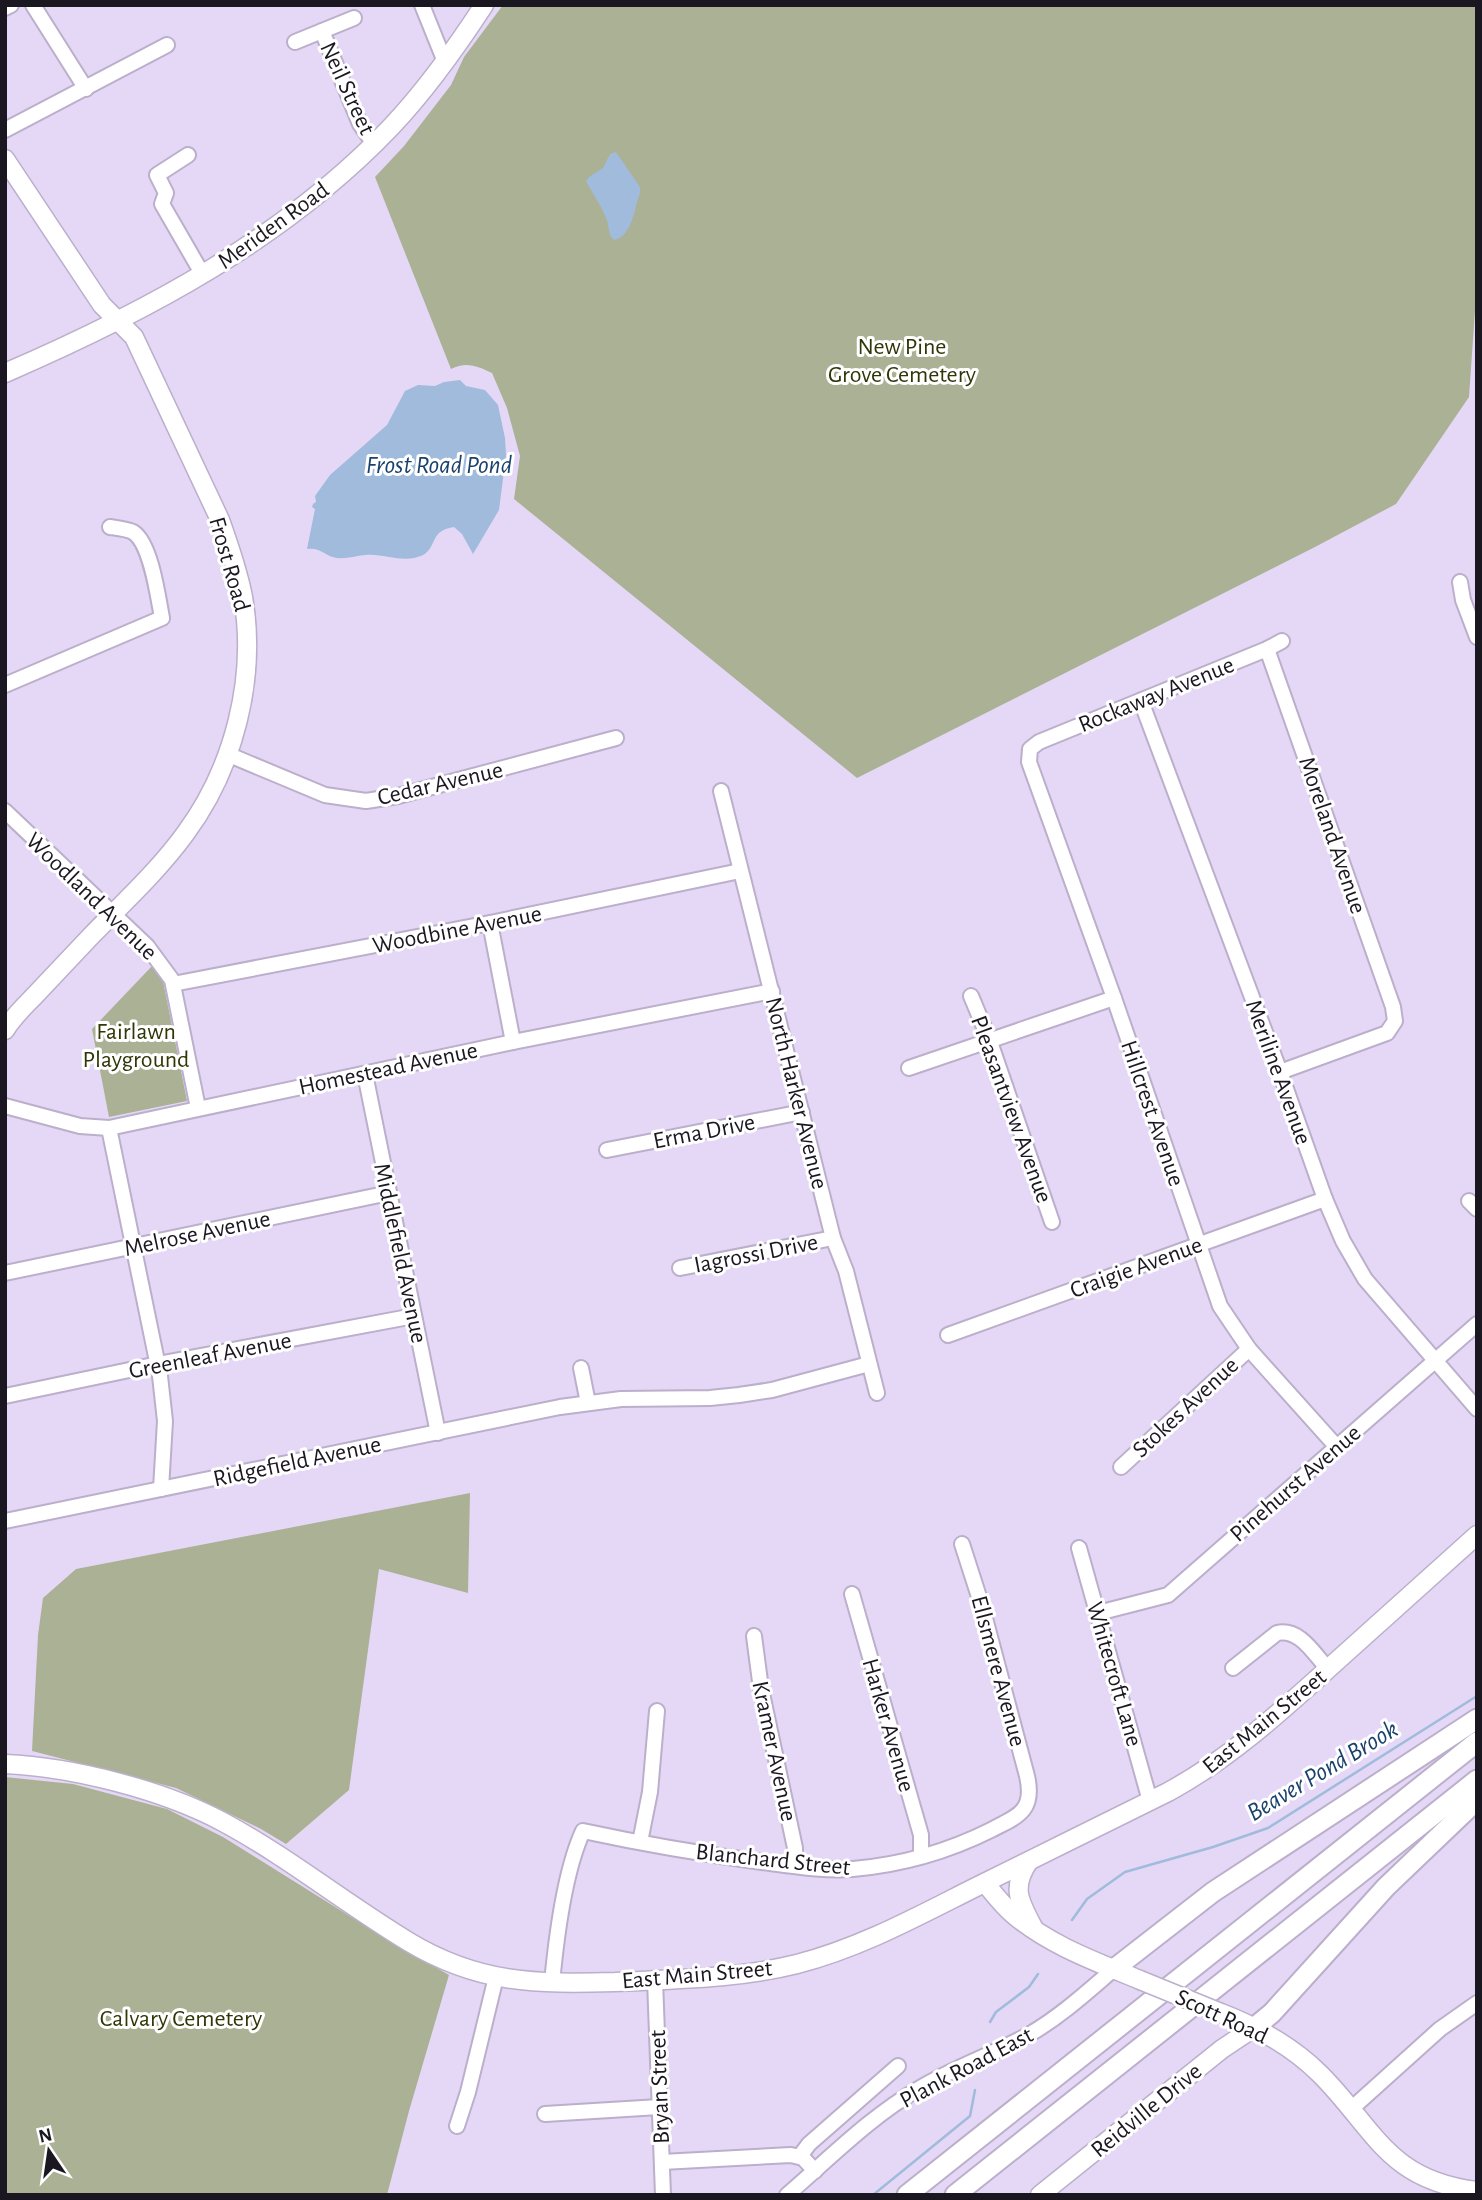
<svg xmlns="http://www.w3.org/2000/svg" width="1482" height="2200" viewBox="0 0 1482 2200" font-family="'Alegreya Sans',sans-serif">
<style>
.green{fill:#abb195}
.water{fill:#a0bbdb}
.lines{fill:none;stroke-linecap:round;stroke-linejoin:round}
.stream{stroke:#a0bbdb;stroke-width:2.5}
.minor-casing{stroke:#bbafcb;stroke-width:18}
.major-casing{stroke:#bbafcb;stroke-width:21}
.highway-casing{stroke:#bbafcb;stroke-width:23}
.minor{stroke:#fff;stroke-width:14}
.major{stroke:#fff;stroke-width:18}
.highway{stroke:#fff;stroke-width:19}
.major-bridge-casing{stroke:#bbafcb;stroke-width:21;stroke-linecap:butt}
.major-bridge{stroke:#fff;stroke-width:18}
.labels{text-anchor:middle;stroke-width:6;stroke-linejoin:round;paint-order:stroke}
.street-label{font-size:24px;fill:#1b1721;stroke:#fff}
.park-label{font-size:24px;fill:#303605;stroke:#fff}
.water-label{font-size:26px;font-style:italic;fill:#1a426c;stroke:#fff}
</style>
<rect width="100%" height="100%" fill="#e5d8f6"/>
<!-- green -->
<g class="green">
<path d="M503 5H1474L1477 7V282L1469 397 1396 504 1315 547 857 778 514 499 520 456 507 408 492 373C478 366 466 361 451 369L375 177 404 146 451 85 464 57Z"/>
<polygon points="153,965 163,981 187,1101 109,1117 92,1029"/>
<polygon points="470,1493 468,1593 379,1569 349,1790 286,1844 261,1829 176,1788 32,1751 38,1635 43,1598 76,1569"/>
<polygon points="5,1777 73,1784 167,1809 223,1837 388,1940 449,1975 409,2111 387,2195 5,2195"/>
</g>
<!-- water -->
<g class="water">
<path d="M616 152 640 187V193C634 208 633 236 614 240 607 233 610 227 606 218 602 207 592 193 586 181L589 177 603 168 610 154Z"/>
<path d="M460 380 466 386 485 390 498 405 505 438 506 455 499 510 473 554 462 534 454 527C425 531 441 553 414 558 397 561 381 553 365 555 355 556 347 559 337 558 326 557 321 547 307 549L315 509 312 507 313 504 316 502 315 496 330 475 387 425 405 391 418 385 435 386 444 382Z"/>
</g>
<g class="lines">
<!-- stream -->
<g class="stream">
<polyline points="1072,1920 1087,1899 1125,1872 1213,1847 1268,1828 1477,1696"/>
<polyline points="990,2022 996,2012 1029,1987 1038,1974"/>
<polyline points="873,2195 970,2116 975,2090"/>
</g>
<!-- minor casing -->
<g class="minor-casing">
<g id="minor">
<polyline points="33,5 86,89"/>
<polyline points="422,5 445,62"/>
<polyline points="5,8 11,5"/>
<polyline points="322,31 360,124 374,144"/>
<polyline points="295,42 354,18"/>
<polyline points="5,130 167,45"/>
<polyline points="188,155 157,175 166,193 162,204 203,275"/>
<polyline points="1460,582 1463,600 1477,637"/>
<polyline points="1282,641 1267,649 1039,742 1030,749 1029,762 1114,998 1220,1306 1249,1349 1336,1446"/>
<polyline points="1267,649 1393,1007 1395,1021 1387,1033 1280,1072"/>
<path d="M5 685 162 618C158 597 151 543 133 532 127 529 117 528 110 527"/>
<polyline points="1141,701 1280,1072 1325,1199 1343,1241 1365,1279 1477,1409"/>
<polyline points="227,754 325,795 366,801 398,796 616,738"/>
<polyline points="721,791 833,1238 846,1271 877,1393"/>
<polyline points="5,811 147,946 172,980 198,1108"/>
<polyline points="490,923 513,1042"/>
<polyline points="173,984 490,923 740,871"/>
<polyline points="971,996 989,1039 1052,1222"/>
<polyline points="909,1068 1114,998"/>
<polyline points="365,1074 438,1433"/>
<polyline points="5,1106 80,1126 109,1128 513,1042 772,991"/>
<polyline points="109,1128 160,1376 165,1421 161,1489"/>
<polyline points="607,1150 802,1112"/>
<polyline points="1469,1201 1477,1209"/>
<polyline points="680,1268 833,1238"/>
<polyline points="5,1273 389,1193"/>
<polyline points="948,1335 1325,1199"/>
<polyline points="581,1368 588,1403"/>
<polyline points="5,1396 158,1364 414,1316"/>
<polyline points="1121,1467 1249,1349"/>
<polyline points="5,1521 560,1407 621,1399 710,1398 739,1395 772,1390 869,1364"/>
<polyline points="1079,1548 1150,1801"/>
<polyline points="852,1594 921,1835 921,1856"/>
<polyline points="1098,1613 1168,1595 1477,1324"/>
<polyline points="754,1636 761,1689 795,1848 795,1866"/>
<path d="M1233 1668 1277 1633C1300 1628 1314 1654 1328 1669"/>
<polyline points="640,1842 650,1792 657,1711"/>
<polyline points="655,1980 663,2195"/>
<path d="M552 1983C556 1940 565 1870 583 1831 643 1844 702 1854 762 1862 792 1866 823 1871 853 1869 900 1865 949 1851 991 1830 1018 1816 1035 1811 1027 1776L981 1603 962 1544"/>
<polyline points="1350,2110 1440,2029 1477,2003"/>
<polyline points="545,2114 659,2107"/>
<polyline points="457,2126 468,2092 496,1977"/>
<polyline points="800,2156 809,2144 898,2066"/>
<polyline points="662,2162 791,2155 803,2158 815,2171"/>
<path d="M787 2195C830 2158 871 2116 920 2088 955 2067 994 2054 1030 2034 1061 2016 1087 1992 1114 1969"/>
</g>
</g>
<!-- major casing -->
<g class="major-casing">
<g id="major">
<path d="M5 159 102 305 134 337 220 520C229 545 238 571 243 597 257 678 234 768 185 834 158 871 123 903 91 936 74 954 57 972 40 990 28 1003 14 1015 5 1030"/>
<path d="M5 373C146 312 284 239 391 127 426 90 456 48 484 5"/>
<path d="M5 1764C73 1767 163 1790 223 1822 288 1857 346 1904 409 1942 479 1984 536 1984 615 1982 676 1979 737 1979 797 1964 860 1948 918 1916 976 1887 1040 1855 1104 1824 1168 1792 1229 1759 1278 1714 1329 1668 1378 1624 1428 1579 1477 1535"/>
<path d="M1029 1861C1011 1887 1019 1901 1033 1927"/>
<path d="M985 1883C994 1894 1003 1906 1014 1915 1051 1946 1097 1962 1140 1980"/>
<path d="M1221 2013C1257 2027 1292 2046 1320 2074 1375 2129 1387 2180 1477 2191"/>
<polyline points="1040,2195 1222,2049 1255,2027"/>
</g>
</g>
<!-- highway casing -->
<g class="highway-casing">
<g id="highway">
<polyline points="1114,1969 1213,1892 1477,1719"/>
<polyline points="1255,2027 1272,2013 1386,1887 1477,1800"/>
<polyline points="907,2195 1477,1742"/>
<polyline points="955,2195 1477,1780"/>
</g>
</g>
<!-- minor -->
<use href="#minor" class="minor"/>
<!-- major -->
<use href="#major" class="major"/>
<!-- highway -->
<use href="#highway" class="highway"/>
<!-- major-bridge casing -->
<g class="major-bridge-casing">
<polyline id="major-bridge" points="1140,1980 1221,2013"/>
</g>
<!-- major-bridge -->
<use href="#major-bridge" class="major-bridge"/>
</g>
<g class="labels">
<!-- street labels -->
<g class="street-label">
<text transform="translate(348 88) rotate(65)" y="8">Neil Street</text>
<text transform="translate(273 225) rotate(-36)" y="8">Meriden Road</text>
<text transform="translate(230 564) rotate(74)" y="8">Frost Road</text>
<text transform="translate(1156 694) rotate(-22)" y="8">Rockaway Avenue</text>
<text transform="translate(440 783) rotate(-13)" y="8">Cedar Avenue</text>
<text transform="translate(1333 835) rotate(71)" y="8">Moreland Avenue</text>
<text transform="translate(92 896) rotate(44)" y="8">Woodland Avenue</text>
<text transform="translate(457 929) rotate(-11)" y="8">Woodbine Avenue</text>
<text transform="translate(388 1068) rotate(-12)" y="8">Homestead Avenue</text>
<text transform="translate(1279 1072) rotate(70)" y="8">Meriline Avenue</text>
<text transform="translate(797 1093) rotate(76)" y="8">North Harker Avenue</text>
<text transform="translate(1012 1109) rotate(70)" y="8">Pleasantview Avenue</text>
<text transform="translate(1153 1113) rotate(71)" y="8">Hillcrest Avenue</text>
<text transform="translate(704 1131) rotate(-11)" y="8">Erma Drive</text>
<text transform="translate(197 1233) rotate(-12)" y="8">Melrose Avenue</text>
<text transform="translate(401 1253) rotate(78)" y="8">Middlefield Avenue</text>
<text transform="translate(756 1253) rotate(-11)" y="8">Iagrossi Drive</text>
<text transform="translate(1136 1267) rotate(-20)" y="8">Craigie Avenue</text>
<text transform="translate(210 1355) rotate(-11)" y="8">Greenleaf Avenue</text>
<text transform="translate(1185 1407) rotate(-43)" y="8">Stokes Avenue</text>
<text transform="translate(297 1461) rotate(-12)" y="8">Ridgefield Avenue</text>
<text transform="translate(1295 1483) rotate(-41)" y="8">Pinehurst Avenue</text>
<text transform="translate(999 1671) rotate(75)" y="8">Ellsmere Avenue</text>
<text transform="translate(1115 1674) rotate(74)" y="8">Whitecroft Lane</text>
<text transform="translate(1264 1721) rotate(-39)" y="8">East Main Street</text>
<text transform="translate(889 1725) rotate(74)" y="8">Harker Avenue</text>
<text transform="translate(775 1751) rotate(78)" y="8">Kramer Avenue</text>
<text transform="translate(773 1859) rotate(6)" y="8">Blanchard Street</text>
<text transform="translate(697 1974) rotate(-5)" y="8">East Main Street</text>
<text transform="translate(1222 2016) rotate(25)" y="8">Scott Road</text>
<text transform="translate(966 2067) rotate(-28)" y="8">Plank Road East</text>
<text transform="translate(659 2087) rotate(-92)" y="8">Bryan Street</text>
<text transform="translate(1146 2110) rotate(-39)" y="8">Reidville Drive</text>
</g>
<!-- park labels -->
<g class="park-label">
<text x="902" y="354">New Pine<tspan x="902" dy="28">Grove Cemetery</tspan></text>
<text x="136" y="1039">Fairlawn<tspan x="136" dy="28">Playground</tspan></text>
<text x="181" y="2026">Calvary Cemetery</text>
</g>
<!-- water labels -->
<g class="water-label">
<text x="439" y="473">Frost Road Pond</text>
<text transform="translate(1322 1770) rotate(-31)" y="9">Beaver Pond Brook</text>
</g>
</g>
<!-- border -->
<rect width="1482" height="2200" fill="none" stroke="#1b1721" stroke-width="14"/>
<!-- north arrow -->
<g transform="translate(49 2151) rotate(347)" stroke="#ffffff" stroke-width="5" paint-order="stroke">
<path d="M0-5L12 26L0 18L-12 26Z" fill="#1b1721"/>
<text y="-10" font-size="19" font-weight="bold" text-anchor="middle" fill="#1b1721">N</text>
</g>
</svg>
